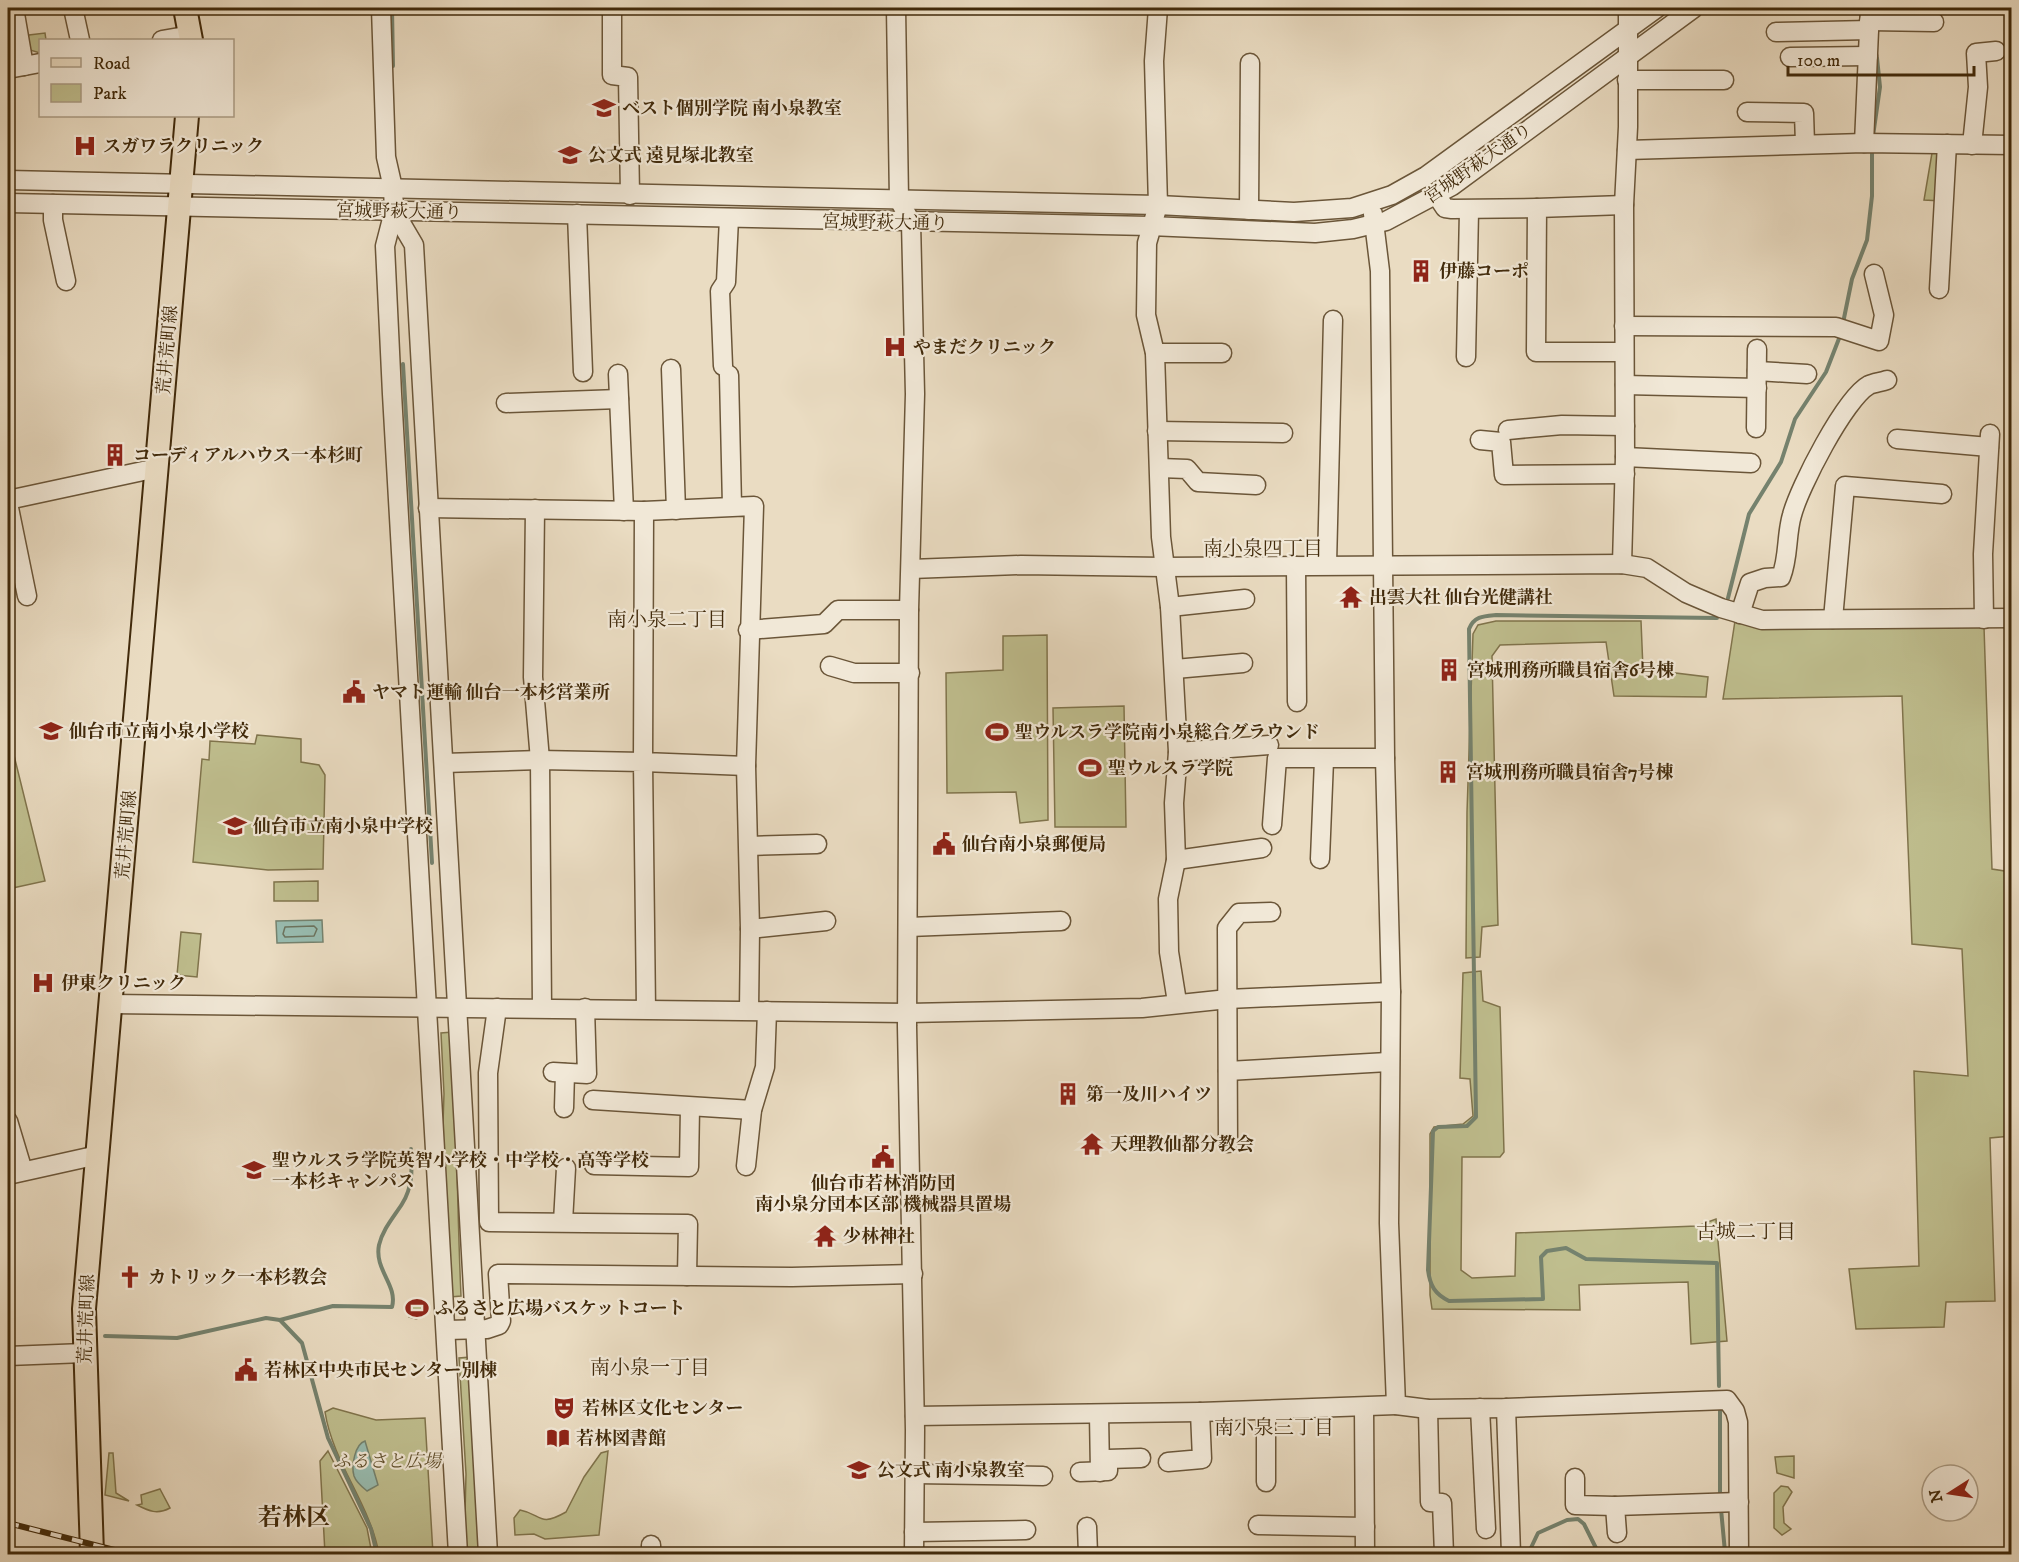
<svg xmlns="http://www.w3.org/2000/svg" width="2019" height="1562" viewBox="0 0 2019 1562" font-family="'IM FELL DW Pica','Noto Serif JP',serif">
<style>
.green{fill:#bfbe8e;stroke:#80744c;stroke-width:1.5}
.water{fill:#98bcb0;stroke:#75826e;stroke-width:1.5}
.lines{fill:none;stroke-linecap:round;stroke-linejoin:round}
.shore{stroke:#6c735e;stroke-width:1.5}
.stream{stroke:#75826e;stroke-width:4}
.minor-casing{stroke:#6b5639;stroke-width:21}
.major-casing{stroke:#412a0b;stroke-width:26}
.minor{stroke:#f1e8d7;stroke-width:18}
.major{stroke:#eadcc2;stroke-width:22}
.rail-casing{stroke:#412a0b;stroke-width:6}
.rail{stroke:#f1e8d7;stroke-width:4;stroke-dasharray:11;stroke-linecap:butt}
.labels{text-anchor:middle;stroke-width:4.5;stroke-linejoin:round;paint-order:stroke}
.poi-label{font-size:18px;font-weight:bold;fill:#412a0b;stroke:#f1e8d7;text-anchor:start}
.street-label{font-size:18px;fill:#412a0b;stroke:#f1e8d7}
.park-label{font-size:18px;font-style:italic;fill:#604f2c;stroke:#f1e8d7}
.neighbourhood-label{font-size:20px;fill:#412a0b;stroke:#f1e8d7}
.district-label{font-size:24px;font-weight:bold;fill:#412a0b;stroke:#f1e8d7}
</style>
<rect width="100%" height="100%" fill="#eadcc2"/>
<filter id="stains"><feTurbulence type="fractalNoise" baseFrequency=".00333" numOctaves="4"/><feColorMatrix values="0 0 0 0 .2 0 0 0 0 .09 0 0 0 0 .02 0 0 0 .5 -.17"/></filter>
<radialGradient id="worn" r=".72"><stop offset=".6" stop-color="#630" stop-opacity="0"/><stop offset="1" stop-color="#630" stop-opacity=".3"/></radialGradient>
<!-- green -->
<g class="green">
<polygon points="45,33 46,40 40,40 40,53 30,50 27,38 29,35"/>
<polygon points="1933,147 1943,147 1942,201 1924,200"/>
<polygon points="1496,621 1641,621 1643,669 1708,677 1706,697 1614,696 1606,642 1500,645 1492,656 1498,925 1482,927 1480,957 1466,958 1467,812 1473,634 1478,625"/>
<polygon points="1735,621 1984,627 1992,869 2011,872 2011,1136 1990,1138 1995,1301 1946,1302 1944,1327 1856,1329 1849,1269 1919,1266 1914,1071 1968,1076 1962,949 1912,944 1902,696 1723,699"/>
<polygon points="1047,635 1048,820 1020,823 1016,792 947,793 946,673 1003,670 1003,636"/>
<polygon points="1124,706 1126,827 1055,827 1053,708"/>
<polygon points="8,731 45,881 8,889"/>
<polygon points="257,735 301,739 301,762 319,765 325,775 323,869 268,870 193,862 202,759 209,760 210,741 255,744"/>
<polygon points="318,881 318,901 274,901 274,882"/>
<polygon points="181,932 201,934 197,977 177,975"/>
<polygon points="1481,971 1483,1001 1500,1007 1504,1152 1500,1157 1462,1157 1461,1270 1472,1278 1515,1276 1516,1233 1697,1226 1716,1219 1727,1341 1691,1344 1688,1282 1579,1285 1580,1310 1432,1309 1430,1295 1430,1134 1434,1127 1463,1124 1473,1116 1470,1079 1460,1078 1463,973"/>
<path d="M452 1032C457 1120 457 1208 461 1296L450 1297 442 1152 444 1094 441 1033Z"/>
<polygon points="424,1300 425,1316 416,1319 409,1317 408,1301"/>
<polygon points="470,1357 480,1554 464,1554 466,1474 459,1358"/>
<path d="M333 1408 376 1420 425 1418 433 1554H379C370 1504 333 1463 325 1412Z"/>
<polygon points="328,1451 367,1528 372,1554 325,1554 320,1461"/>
<path d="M608 1451 599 1535 545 1539 534 1534 515 1535 514 1518 520 1510C542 1514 538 1528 566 1512L584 1477 601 1453Z"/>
<polygon points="109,1453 113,1453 116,1493 129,1501 105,1495"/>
<polygon points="1794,1456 1794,1478 1777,1473 1775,1457"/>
<polygon points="1781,1486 1788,1487 1792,1492 1783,1507 1784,1523 1791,1529 1782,1535 1774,1528 1774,1493"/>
<path d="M160 1489 170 1508C157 1515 149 1511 137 1505L142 1504 141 1495Z"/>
</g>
<!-- water -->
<g class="water">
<polygon points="322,920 323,942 277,943 276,921"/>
<path d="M365 1441 378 1485 367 1491C362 1487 356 1482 354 1476 351 1466 355 1444 365 1441Z"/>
</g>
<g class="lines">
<!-- shore -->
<polygon class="shore" points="314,926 317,929 314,936 285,937 283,934 285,927"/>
<!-- stream -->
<g class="stream">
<polyline points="392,8 393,66"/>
<polyline points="1873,136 1880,87 1877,58"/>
<polyline points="1843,323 1852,279 1867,240 1872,196 1872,152"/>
<polyline points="403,364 432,863"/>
<polyline points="1728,598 1749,514 1781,462 1795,419 1826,372 1840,336"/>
<path d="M1717 618 1496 615C1484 616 1474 616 1469 629L1476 1117 1467 1126 1438 1127 1433 1131 1428 1270C1430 1286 1435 1294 1449 1301L1543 1299 1541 1257 1547 1251 1566 1248 1586 1259 1717 1263 1719 1386"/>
<polyline points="280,1320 302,1343 328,1438 371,1529 377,1554"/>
<path d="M105 1336 177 1338 266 1318 280 1320 333 1306 392 1307C398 1285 374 1270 379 1245 383 1229 393 1218 402 1204 413 1187 412 1169 411 1149"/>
<polyline points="1720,1409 1720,1497"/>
<polyline points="1528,1554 1538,1533 1567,1520 1578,1519 1584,1524 1599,1554"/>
<polyline points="1719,1554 1725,1552 1721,1509"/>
</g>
<!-- minor casing -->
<g class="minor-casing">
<g id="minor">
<polyline points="14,8 24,66"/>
<polyline points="73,8 80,40"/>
<polyline points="381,8 386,157 393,188 394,211 385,246 392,394 458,1554"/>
<polyline points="612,8 612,75 628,77 630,195"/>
<polyline points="896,8 899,200 911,222 915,394 909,610 907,1026 915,1430 914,1554"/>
<polyline points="1158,8 1154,61 1158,205 1147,243 1146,315 1155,353 1161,537 1170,607 1178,752 1174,803 1176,860 1168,899 1169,952 1177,1002"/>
<polyline points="1869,21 1934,22"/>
<polyline points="1776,32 1869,30"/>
<polyline points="162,40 191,35"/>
<polyline points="1790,57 1868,56"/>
<polyline points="8,69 40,63"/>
<polyline points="1627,80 1724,80"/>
<polyline points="1747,112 1804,113 1805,144"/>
<polyline points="1864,143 1870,8"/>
<polyline points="1972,145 1978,87 1976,53 1996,51"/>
<polyline points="1627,150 1864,143 2012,145"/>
<polyline points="8,180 1158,205 1294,212 1352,208 1392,195 1426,176 1657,8"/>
<polyline points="1437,196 1445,208 1452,209 1537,208"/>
<polyline points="8,203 1150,226 1315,233 1353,229 1386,221 1452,186 1694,8"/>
<polyline points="53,204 53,220 66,281"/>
<polyline points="1624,205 1537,208 1536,352 1624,352"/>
<polyline points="1249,210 1250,63"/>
<polyline points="394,211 414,245 488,1554"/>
<polyline points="577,214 583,372"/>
<polyline points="1373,214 1380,271 1385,758 1391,992 1389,1223 1396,1405 1428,1409 1506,1408 1727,1400 1735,1411 1738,1422 1739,1554"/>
<polyline points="1939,289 1947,144"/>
<polyline points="1624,326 1836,327 1879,341 1884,315 1874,274"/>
<polyline points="1155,353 1222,353"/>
<polyline points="1466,357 1469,211"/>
<polyline points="723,366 720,291 726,282 729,218"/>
<polyline points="671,369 676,510"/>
<polyline points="1757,371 1807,374"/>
<polyline points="618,374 624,511"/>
<polyline points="729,375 732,506"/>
<polyline points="1625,385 1757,388"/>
<polyline points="506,403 619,399"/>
<polyline points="1756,428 1757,349"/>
<polyline points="1508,430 1562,425 1625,426"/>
<polyline points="1157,431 1283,433"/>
<polyline points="1897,439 1989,447"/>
<polyline points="1480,440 1501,442 1504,475 1625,474"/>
<polyline points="1625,457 1751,463"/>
<polyline points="1160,468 1187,469 1198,482 1256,485"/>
<polyline points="8,500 157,468"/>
<polyline points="8,503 27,596"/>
<polyline points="428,508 644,511 754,506 746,766 750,929 749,1010"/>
<polyline points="535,509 533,677 540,760 542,1008"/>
<polyline points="644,511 643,762 746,766"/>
<polyline points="1327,564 1333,320"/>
<polyline points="1622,564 1625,457 1624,205 1628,127 1628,8"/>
<polyline points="1296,566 1297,702"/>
<polyline points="911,569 1021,565 1163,567 1622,564 1647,568 1686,593 1721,608 1762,620 2012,618"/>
<polyline points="1170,607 1245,599"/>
<path d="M1740 614 1750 583 1765 578 1781 577C1789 557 1786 535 1792 515 1799 488 1845 398 1869 385 1874 383 1881 382 1887 380"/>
<polyline points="1833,619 1845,486 1942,494"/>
<polyline points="1984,619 1983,554 1990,434"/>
<polyline points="748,630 824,624 838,610 909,610"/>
<polyline points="830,666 854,673 910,673"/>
<polyline points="1175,669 1243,663"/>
<polyline points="1178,752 1269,745"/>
<polyline points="444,763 540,760 643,762 646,1009"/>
<polyline points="1272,825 1277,758 1385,758"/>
<polyline points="749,846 817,844"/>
<polyline points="1320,859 1324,760"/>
<polyline points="1176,860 1262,848"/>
<polyline points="909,927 1061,921"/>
<polyline points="750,929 826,921"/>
<polyline points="111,1004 908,1013 1142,1008 1228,999 1391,992"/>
<polyline points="497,1008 488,1073 489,1222 688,1224 687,1276"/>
<polyline points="1228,1071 1388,1062"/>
<polyline points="553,1072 587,1074 585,1008"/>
<polyline points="593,1100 752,1110"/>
<polyline points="564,1108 565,1073"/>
<polyline points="8,1121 23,1171"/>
<polyline points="1228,1143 1227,928 1239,913 1271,912"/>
<polyline points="594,1165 689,1167 690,1107"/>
<polyline points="746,1166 752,1110 765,1067 767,1011"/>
<polyline points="8,1175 98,1155"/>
<polyline points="563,1222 566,1168"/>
<polyline points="446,1330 487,1329 499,1325 501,1321 498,1274 792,1277 913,1274"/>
<polyline points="8,1356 84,1353"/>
<polyline points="1364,1408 1365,1554"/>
<polyline points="1480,1408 1486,1529"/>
<polyline points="1506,1408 1511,1554"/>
<polyline points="1428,1409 1430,1502 1442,1503 1444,1554"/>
<polyline points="1099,1414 1100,1472"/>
<polyline points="915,1416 1200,1412 1396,1405"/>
<polyline points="1168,1462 1202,1459 1200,1412"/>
<polyline points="1080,1472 1108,1471 1108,1459 1141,1458"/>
<polyline points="915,1474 1043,1476"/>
<polyline points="1575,1478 1575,1505 1615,1506"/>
<polyline points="1266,1482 1266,1410"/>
<polyline points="1258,1525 1365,1527"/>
<polyline points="1087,1527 1088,1554"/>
<polyline points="914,1532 1026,1530"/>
<polyline points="1617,1533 1615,1506 1739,1502"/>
<polyline points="651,1545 651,1554"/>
</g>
</g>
<!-- major casing -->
<g class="major-casing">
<g id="major">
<polyline points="185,8 191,40"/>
<polyline points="92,1554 84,1309 187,116"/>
</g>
</g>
<!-- minor -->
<use href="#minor" class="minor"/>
<!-- major -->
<use href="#major" class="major"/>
<!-- rail casing -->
<g class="rail-casing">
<polyline id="rail" points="8,1523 130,1554"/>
</g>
<!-- rail -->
<use href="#rail" class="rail"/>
</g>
<!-- icons -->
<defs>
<g id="school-bare" transform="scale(1.8)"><path d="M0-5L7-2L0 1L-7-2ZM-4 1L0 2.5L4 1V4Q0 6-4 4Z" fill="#8f2418" stroke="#f1e8d7" stroke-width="2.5" paint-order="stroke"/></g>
<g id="hospital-bare" transform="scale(1.8)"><path d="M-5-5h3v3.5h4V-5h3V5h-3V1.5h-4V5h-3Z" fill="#8f2418" stroke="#f1e8d7" stroke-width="2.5" paint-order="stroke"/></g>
<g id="building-bare" transform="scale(1.8)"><path d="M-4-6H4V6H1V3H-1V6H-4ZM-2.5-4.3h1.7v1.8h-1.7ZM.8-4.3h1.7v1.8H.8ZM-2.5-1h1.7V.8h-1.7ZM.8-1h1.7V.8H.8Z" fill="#8f2418" stroke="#f1e8d7" stroke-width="2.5" paint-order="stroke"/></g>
<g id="temple-bare" transform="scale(1.8)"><path d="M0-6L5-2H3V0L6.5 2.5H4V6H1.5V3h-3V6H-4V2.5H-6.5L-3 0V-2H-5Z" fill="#8f2418" stroke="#f1e8d7" stroke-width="2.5" paint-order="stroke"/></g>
<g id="civic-bare" transform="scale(1.8)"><path d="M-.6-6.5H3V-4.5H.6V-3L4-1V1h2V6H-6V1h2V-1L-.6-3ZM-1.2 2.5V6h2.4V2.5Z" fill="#8f2418" stroke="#f1e8d7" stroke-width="2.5" paint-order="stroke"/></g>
<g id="stadium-bare" transform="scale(1.8)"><path d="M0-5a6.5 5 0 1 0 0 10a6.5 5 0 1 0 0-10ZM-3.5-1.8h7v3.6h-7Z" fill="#8f2418" stroke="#f1e8d7" stroke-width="2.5" paint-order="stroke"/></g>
<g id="church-bare" transform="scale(1.8)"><path d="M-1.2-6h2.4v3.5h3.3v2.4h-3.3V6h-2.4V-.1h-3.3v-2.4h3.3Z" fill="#8f2418" stroke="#f1e8d7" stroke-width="2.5" paint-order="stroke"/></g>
<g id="theatre-bare" transform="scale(1.8)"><path d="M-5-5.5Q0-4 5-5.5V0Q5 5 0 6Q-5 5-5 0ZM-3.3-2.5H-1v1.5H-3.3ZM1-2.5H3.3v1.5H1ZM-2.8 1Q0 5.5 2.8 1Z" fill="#8f2418" stroke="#f1e8d7" stroke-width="2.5" paint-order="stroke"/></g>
<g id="library-bare" transform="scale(1.8)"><path d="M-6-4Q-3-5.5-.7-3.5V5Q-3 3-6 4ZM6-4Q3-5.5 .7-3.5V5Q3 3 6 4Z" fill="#8f2418" stroke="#f1e8d7" stroke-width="2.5" paint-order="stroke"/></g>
</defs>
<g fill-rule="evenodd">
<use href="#school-bare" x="604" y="108"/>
<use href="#hospital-bare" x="85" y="146"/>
<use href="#school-bare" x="570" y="155"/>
<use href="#building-bare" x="1421" y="271"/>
<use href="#hospital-bare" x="895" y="347"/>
<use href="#building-bare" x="115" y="455"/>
<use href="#temple-bare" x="1351" y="597"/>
<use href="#building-bare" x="1449" y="670"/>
<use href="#civic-bare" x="354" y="692"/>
<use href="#school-bare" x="51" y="731"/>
<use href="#stadium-bare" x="997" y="732"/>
<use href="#stadium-bare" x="1090" y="768"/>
<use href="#building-bare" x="1448" y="772"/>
<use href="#school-bare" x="235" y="826"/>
<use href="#civic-bare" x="944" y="844"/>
<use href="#hospital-bare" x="43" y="983"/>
<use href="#building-bare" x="1068" y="1094"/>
<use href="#temple-bare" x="1092" y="1144"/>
<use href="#civic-bare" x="883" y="1157"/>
<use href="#school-bare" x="254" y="1170"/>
<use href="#temple-bare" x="825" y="1236"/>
<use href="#church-bare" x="130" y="1277"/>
<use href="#stadium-bare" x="417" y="1308"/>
<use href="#civic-bare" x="246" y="1370"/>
<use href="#theatre-bare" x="564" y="1408"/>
<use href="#library-bare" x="558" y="1438"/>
<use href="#school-bare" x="859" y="1470"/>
</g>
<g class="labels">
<!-- poi labels -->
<g class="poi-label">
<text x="622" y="114">ベスト個別学院 南小泉教室</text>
<text x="103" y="152">スガワラクリニック</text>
<text x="588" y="161">公文式 遠見塚北教室</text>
<text x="1439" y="277">伊藤コーポ</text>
<text x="913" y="353">やまだクリニック</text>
<text x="133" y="461">コーディアルハウス一本杉町</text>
<text x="1369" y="603">出雲大社 仙台光健講社</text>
<text x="1467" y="676">宮城刑務所職員宿舎6号棟</text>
<text x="372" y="698">ヤマト運輸 仙台一本杉営業所</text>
<text x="69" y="737">仙台市立南小泉小学校</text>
<text x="1015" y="738">聖ウルスラ学院南小泉総合グラウンド</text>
<text x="1108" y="774">聖ウルスラ学院</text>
<text x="1466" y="778">宮城刑務所職員宿舎7号棟</text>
<text x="253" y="832">仙台市立南小泉中学校</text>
<text x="962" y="850">仙台南小泉郵便局</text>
<text x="61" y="989">伊東クリニック</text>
<text x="1086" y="1100">第一及川ハイツ</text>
<text x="1110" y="1150">天理教仙都分教会</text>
<text x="272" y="1166">聖ウルスラ学院英智小学校・中学校・高等学校<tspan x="272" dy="21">一本杉キャンパス</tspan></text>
<text x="883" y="1189" text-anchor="middle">仙台市若林消防団<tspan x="883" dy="21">南小泉分団本区部 機械器具置場</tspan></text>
<text x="843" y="1242">少林神社</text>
<text x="148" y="1283">カトリック一本杉教会</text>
<text x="435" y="1314">ふるさと広場バスケットコート</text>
<text x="264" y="1376">若林区中央市民センター別棟</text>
<text x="582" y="1414">若林区文化センター</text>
<text x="576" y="1444">若林図書館</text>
<text x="877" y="1476">公文式 南小泉教室</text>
</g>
<!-- street labels -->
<g class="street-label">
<text transform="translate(1478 163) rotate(-35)" y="6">宮城野萩大通り</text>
<text transform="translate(399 211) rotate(1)" y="6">宮城野萩大通り</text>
<text transform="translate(885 222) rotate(1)" y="6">宮城野萩大通り</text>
<text transform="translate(167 350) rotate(-85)" y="6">荒井荒町線</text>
<text transform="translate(126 835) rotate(-85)" y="6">荒井荒町線</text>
<text transform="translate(86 1319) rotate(-88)" y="6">荒井荒町線</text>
</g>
<!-- park labels -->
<g class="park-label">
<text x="387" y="1467">ふるさと広場</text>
</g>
<!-- neighbourhood labels -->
<g class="neighbourhood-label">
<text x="1263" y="555">南小泉四丁目</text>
<text x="667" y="626">南小泉二丁目</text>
<text x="1746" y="1238">古城二丁目</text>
<text x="650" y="1374">南小泉一丁目</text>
<text x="1274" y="1434">南小泉三丁目</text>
</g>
<!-- district labels -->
<g class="district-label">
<text x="294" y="1525">若林区</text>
</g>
</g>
<!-- margin -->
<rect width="2019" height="1562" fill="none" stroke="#eadcc2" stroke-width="30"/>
<rect x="9" y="9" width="2001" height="1544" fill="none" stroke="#412a0b" stroke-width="3"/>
<rect x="15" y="15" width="1989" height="1532" fill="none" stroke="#412a0b" stroke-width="1.5"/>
<!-- legend -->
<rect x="39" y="39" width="195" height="78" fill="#f1e8d7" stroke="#ab9c85" stroke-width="1.5"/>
<rect x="51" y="58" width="30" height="9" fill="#eadcc2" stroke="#ab9c85" stroke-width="1.5"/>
<text x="93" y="69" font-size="18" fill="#412a0b">Road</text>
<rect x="51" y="84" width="30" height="18" fill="#bfbe8e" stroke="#ab9c85" stroke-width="1.5"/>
<text x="93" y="99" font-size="18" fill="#412a0b">Park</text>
<!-- north arrow -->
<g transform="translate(1950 1493) rotate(258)"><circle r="28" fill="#f1e8d7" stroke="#ab9c85" stroke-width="1.5"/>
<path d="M0-4.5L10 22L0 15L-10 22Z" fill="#8f2418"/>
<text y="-9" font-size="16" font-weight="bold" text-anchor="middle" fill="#412a0b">N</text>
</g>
<!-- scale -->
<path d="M1788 66v9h186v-9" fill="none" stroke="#412a0b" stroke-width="3"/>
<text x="1797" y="66" font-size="18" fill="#412a0b" stroke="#f1e8d7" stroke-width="4.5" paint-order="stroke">100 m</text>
<rect width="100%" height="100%" filter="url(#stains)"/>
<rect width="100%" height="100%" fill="url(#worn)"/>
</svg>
